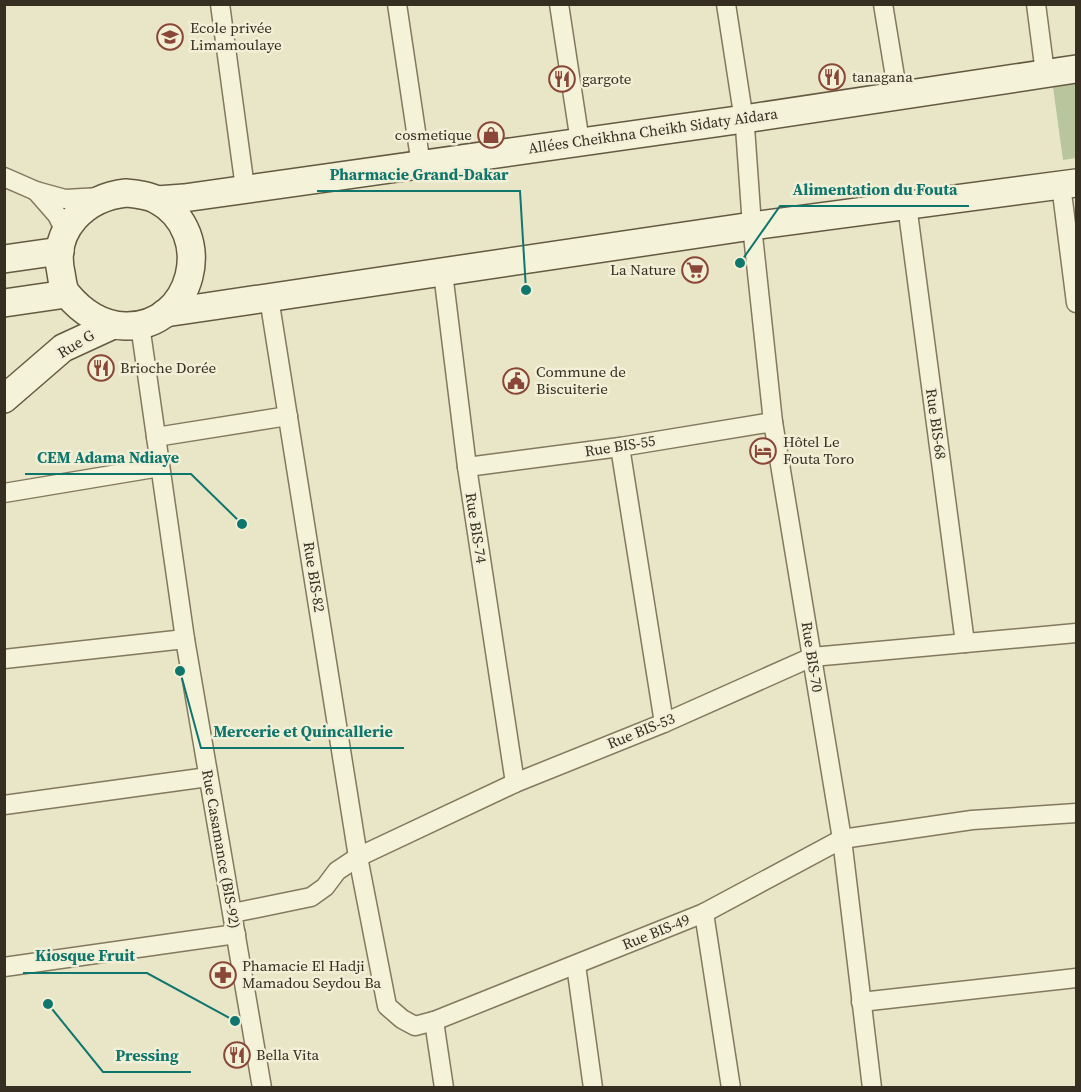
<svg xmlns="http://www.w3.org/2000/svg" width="1081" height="1092" viewBox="0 0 1081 1092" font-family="'Source Serif 4',serif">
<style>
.green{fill:#b9c69d}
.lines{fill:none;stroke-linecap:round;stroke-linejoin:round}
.street-casing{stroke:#82795f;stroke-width:21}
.secondary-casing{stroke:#645a42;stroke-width:30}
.street{stroke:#f5f2da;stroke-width:18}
.secondary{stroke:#f5f2da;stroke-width:27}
.labels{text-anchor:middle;stroke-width:5;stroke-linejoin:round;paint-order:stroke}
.poi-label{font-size:15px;fill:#352e21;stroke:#f1efd6;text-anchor:start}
.street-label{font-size:15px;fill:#352e21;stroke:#f1efd6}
.leader{fill:none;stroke:#0f766e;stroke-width:2}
.callout-dot{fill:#0f766e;stroke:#f1efd6;stroke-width:2}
.callout-label{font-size:16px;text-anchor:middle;font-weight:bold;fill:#0f766e;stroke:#f1efd6;stroke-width:5;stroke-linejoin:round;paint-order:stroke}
</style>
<rect width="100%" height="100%" fill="#e9e5c7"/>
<!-- green -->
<polygon class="green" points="1076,83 1076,158 1063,160 1053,87"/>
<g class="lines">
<!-- street casing -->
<g class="street-casing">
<g id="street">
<polyline points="220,4 245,188"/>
<polyline points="397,4 421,165"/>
<polyline points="559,4 580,142"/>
<polyline points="726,4 745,127 752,226 773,422 842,839 872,1088"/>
<polyline points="883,4 898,95"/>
<polyline points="1036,4 1045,73"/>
<polyline points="4,177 36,191 65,199 101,197"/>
<polyline points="1061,185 1076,303"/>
<polyline points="36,191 57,215 65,231"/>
<polyline points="907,205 965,643"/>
<polyline points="443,273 467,467 515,783"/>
<polyline points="269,298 358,857 387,1006 402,1019 415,1026 434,1021 704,913 842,839 972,820 1076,813"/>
<polyline points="140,325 185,639 262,1088"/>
<polyline points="156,437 288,416"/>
<polyline points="620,447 664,723"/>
<polyline points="467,467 620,447 773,422"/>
<polyline points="4,493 160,467"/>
<polyline points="4,659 185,639"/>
<polyline points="4,805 208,777"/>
<polyline points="233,913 311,897 325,887 337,871 358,857 515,783 664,723 812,657 1076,633"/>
<polyline points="704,913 731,1088"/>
<polyline points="576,965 593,1088"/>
<polyline points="4,967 236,934"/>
<polyline points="861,1002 1076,978"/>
<polyline points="434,1021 444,1088"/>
</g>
</g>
<!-- secondary casing -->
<g class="secondary-casing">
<g id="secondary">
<path d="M126 193C136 194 148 195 157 200 217 233 193 328 125 326 101 325 81 311 67 294 63 290 62 278 61 273 51 229 86 197 126 193Z"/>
<polyline points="157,200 184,198 744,119 1076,69"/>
<polyline points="4,259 60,251"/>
<polyline points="4,303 66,294"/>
<polyline points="165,313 752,226 1076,183"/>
<polyline points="4,399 63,348 113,325"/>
</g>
</g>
<!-- street -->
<use href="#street" class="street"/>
<!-- secondary -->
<use href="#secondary" class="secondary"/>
</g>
<!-- icons -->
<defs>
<g id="school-ring" transform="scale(1.35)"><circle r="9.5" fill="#f1efd6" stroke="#8a4636" stroke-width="1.5"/><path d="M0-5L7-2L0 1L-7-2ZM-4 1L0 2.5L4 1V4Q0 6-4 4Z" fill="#8a4636"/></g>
<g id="restaurant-ring" transform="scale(1.35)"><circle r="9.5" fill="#f1efd6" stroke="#8a4636" stroke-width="1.5"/><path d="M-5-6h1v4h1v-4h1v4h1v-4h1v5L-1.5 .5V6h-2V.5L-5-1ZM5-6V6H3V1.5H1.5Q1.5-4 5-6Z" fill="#8a4636"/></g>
<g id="shop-ring" transform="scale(1.35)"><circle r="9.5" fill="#f1efd6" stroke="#8a4636" stroke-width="1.5"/><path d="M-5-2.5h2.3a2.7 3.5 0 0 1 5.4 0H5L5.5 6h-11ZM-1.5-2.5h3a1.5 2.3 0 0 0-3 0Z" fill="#8a4636"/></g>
<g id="supermarket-ring" transform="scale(1.35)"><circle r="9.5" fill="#f1efd6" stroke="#8a4636" stroke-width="1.5"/><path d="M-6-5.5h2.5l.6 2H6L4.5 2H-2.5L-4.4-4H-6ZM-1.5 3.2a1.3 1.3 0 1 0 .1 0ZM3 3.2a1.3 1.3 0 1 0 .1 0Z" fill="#8a4636"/></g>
<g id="civic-ring" transform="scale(1.35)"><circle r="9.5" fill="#f1efd6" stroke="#8a4636" stroke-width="1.5"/><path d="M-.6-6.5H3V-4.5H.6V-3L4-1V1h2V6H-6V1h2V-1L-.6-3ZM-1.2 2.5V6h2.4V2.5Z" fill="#8a4636"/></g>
<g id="hotel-ring" transform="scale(1.35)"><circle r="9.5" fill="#f1efd6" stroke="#8a4636" stroke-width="1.5"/><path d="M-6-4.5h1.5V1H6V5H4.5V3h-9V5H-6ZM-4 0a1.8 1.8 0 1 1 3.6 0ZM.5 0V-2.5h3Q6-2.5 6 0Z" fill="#8a4636"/></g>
<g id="pharmacy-ring" transform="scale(1.35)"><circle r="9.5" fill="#f1efd6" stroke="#8a4636" stroke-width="1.5"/><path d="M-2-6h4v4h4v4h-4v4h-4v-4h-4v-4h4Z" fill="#8a4636"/></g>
</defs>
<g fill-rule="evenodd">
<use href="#school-ring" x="170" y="37"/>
<use href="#restaurant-ring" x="832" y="77"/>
<use href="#restaurant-ring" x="562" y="79"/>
<use href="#shop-ring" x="491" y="135"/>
<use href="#supermarket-ring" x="695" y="270"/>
<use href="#restaurant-ring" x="101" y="368"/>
<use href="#civic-ring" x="516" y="381"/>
<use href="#hotel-ring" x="763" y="451"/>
<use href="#pharmacy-ring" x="223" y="975"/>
<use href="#restaurant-ring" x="237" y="1055"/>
</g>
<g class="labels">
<!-- poi labels -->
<g class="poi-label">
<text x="190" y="33">Ecole privée<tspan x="190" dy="17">Limamoulaye</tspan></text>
<text x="852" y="82">tanagana</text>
<text x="582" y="84">gargote</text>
<text x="472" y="140" text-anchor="end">cosmetique</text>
<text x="676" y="275" text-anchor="end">La Nature</text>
<text x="120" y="373">Brioche Dorée</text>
<text x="536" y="377">Commune de<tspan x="536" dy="17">Biscuiterie</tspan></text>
<text x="783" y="447">Hôtel Le<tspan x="783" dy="17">Fouta Toro</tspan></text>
<text x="242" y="971">Phamacie El Hadji<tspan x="242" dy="17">Mamadou Seydou Ba</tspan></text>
<text x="256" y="1060">Bella Vita</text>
</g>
<!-- street labels -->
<g class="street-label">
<text transform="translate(653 131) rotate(-8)" y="5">Allées Cheikhna Cheikh Sidaty Aîdara</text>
<text transform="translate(76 344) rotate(-31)" y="5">Rue G</text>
<text transform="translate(936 424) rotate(82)" y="5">Rue BIS-68</text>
<text transform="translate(620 446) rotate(-9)" y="5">Rue BIS-55</text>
<text transform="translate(476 528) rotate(81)" y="5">Rue BIS-74</text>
<text transform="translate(314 577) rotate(81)" y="5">Rue BIS-82</text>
<text transform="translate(812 657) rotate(81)" y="5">Rue BIS-70</text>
<text transform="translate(641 731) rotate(-22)" y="5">Rue BIS-53</text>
<text transform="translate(221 849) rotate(80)" y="5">Rue Casamance (BIS-92)</text>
<text transform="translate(656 932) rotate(-22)" y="5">Rue BIS-49</text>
</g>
</g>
<!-- callouts -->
<path class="leader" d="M526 290L520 191H317M740 263L780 206H969M242 524L191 474H25M180 671L201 748H404M235 1021L147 973H23M48 1004L103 1072H191"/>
<g class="callout-dot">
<circle cx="526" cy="290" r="6"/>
<circle cx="740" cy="263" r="6"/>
<circle cx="242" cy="524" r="6"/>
<circle cx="180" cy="671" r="6"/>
<circle cx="235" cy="1021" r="6"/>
<circle cx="48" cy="1004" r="6"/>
</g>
<g class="callout-label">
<text x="419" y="180">Pharmacie Grand-Dakar</text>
<text x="875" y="195">Alimentation du Fouta</text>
<text x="108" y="463">CEM Adama Ndiaye</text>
<text x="303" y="737">Mercerie et Quincallerie</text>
<text x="85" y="961">Kiosque Fruit</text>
<text x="147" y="1061">Pressing</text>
</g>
<!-- border -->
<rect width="1081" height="1092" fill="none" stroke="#352e21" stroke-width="12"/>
</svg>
